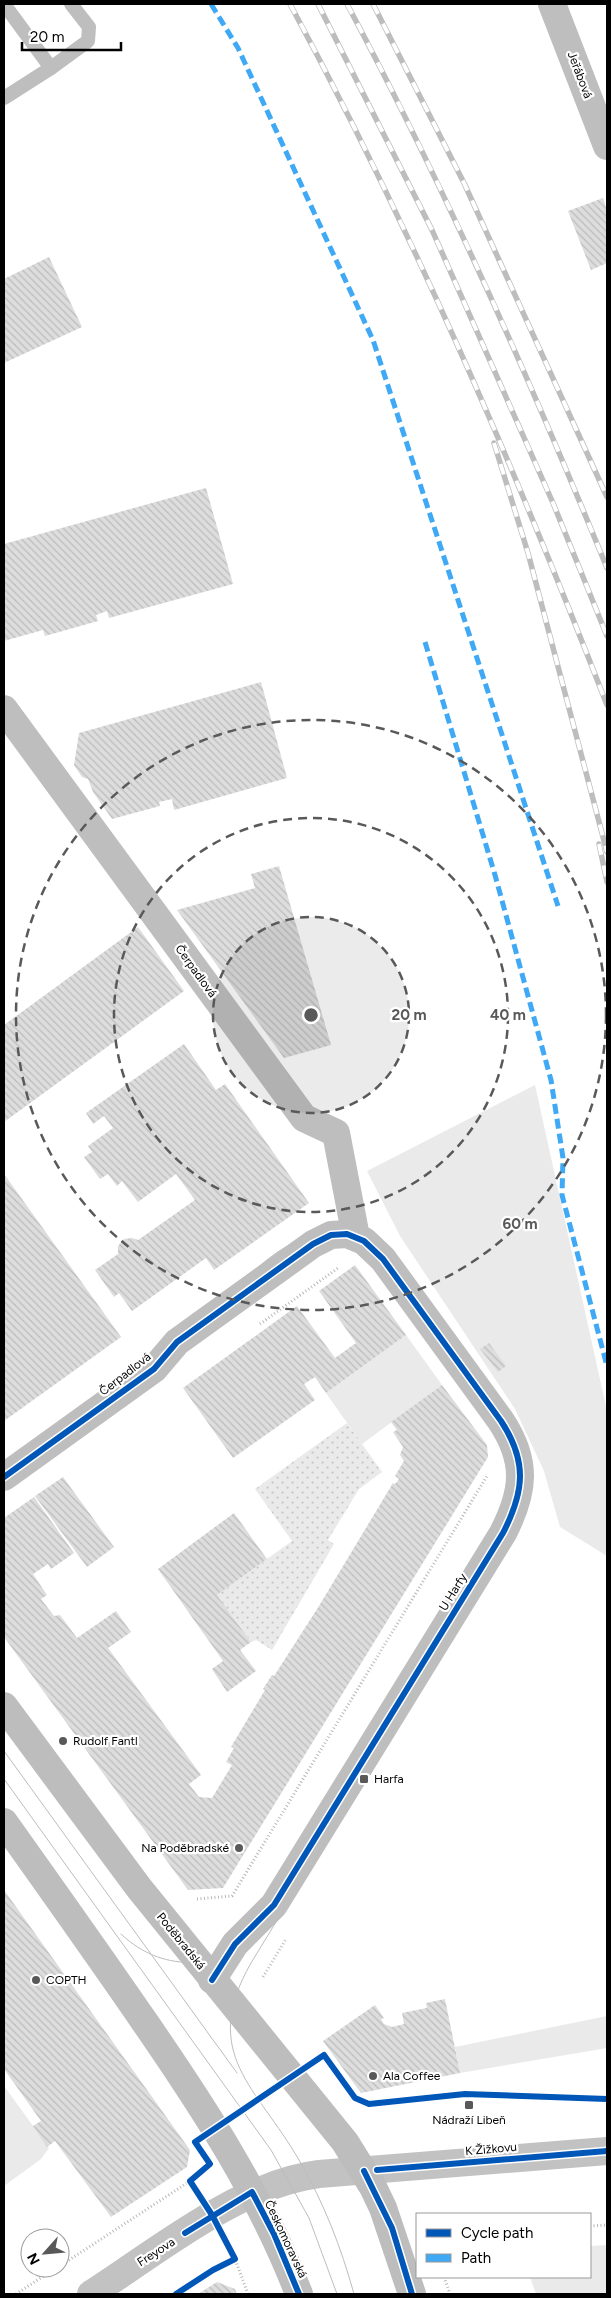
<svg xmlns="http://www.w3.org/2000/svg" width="611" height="2298" viewBox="0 0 611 2298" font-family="Figtree,sans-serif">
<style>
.green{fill:#eaeaea}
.garden{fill:url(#garden-dots)}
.building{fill:url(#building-back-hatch)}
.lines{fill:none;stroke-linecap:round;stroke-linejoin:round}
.path{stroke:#b8b8b8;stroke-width:3;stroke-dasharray:1 2.5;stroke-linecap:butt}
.service{stroke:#bebebe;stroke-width:14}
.minor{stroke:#bebebe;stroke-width:28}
.secondary{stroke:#c2c2c2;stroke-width:28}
.primary{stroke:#bdbdbd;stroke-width:28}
.tram{stroke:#bdbdbd;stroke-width:1}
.rail-casing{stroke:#bdbdbd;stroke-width:5.5}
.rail{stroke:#fff;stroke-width:4;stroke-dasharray:11;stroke-linecap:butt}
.quiet{stroke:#3fa9f5;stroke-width:5;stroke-dasharray:10 5;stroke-linecap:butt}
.cycleway-casing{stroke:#fff;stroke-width:9}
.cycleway{stroke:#0057b8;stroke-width:6}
.ring{fill:none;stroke:#595959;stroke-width:2.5;stroke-dasharray:9 6}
.poi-dot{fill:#595959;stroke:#fff;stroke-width:2}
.labels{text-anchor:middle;stroke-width:4.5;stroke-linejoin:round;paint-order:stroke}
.street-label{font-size:12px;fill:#000;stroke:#fff}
.poi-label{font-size:12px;fill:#000;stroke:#fff;text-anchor:start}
.centre{fill:#595959;stroke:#fff;stroke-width:2.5}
.ring-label{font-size:15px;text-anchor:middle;font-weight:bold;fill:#595959;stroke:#fff;stroke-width:4.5;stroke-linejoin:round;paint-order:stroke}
</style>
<defs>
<pattern id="garden-dots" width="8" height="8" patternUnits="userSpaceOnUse" patternTransform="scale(1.25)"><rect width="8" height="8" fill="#eaeaea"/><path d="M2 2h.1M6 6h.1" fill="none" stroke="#c7c7c7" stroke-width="1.8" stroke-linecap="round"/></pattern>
<pattern id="building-back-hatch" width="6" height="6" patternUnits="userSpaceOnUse" patternTransform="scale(1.25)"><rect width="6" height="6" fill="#ddd"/><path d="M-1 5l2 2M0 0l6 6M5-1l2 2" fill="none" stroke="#bcbcbc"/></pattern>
</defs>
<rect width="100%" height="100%" fill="#fff"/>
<!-- green -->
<g class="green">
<polygon points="535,1085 607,1411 607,1556 560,1527 544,1471 515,1409 400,1236 367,1171"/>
<polygon points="406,1335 442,1385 362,1444 326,1393"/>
<polygon points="607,2016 607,2048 460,2073 455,2047"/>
<polygon points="4,2086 49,2148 41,2159 4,2186"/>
<polygon points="607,2245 607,2294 536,2294 530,2277 590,2277 590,2246"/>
</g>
<!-- garden -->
<polygon class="garden" points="347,1423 382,1472 359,1489 328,1540 334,1544 272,1650 256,1640 251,1642 217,1595 292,1541 255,1489"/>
<!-- building -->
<g class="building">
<polygon points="603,198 607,210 607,263 591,270 568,211"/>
<polygon points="49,257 82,327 4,363 4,279"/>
<polygon points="206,488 233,584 109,618 107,611 96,615 98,621 45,636 43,630 4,641 4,544"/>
<polygon points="261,682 287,778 174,810 172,799 159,802 160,806 112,819 93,792 88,779 82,777 74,765 79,733"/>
<polygon points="279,866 331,1045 284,1058 177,910 255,888 251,874"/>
<polygon points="138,927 184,991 4,1122 4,1025"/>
<polygon points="184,1044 216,1090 225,1084 309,1203 214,1270 206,1258 132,1311 119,1293 114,1297 95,1270 118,1254 118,1246 124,1239 132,1238 138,1240 195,1200 176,1174 138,1202 122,1181 117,1186 108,1174 100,1179 84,1157 92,1152 88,1146 113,1128 104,1116 93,1124 86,1113"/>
<polygon points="4,1174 121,1337 4,1421"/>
<polygon points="355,1265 406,1335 326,1393 315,1377 304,1384 315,1400 233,1458 183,1388 297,1306 335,1358 356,1343 319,1291"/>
<polygon points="489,1343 506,1366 498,1372 480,1349"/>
<polygon points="442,1385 487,1445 488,1457 223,1888 188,1890 4,1637 4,1518 34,1497 74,1553 51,1569 48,1564 33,1574 47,1595 41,1599 54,1616 60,1615 77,1638 116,1611 131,1632 108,1648 201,1775 189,1784 199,1797 212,1798 232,1765 226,1762 234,1748 231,1747 265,1690 263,1689 272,1675 274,1676 319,1606 393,1483 395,1484 399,1479 395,1476 404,1461 400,1455 403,1447 393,1432 397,1430 391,1422"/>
<polygon points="63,1477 114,1547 87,1567 35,1496"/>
<polygon points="234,1513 267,1559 217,1595 251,1642 240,1650 256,1671 227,1692 212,1669 223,1661 158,1569"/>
<polygon points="4,1890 190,2150 187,2167 111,2217 55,2141 47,2147 33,2126 41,2121 4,2069"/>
<polygon points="445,1999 460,2073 361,2093 323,2041 375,2005 384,2018 381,2019 384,2024 392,2027 404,2024 402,2013 427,2008 426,2003"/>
<polygon points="217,2282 235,2289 237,2294 198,2294"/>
</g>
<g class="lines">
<!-- path -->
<g class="path">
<polyline points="260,1324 338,1268"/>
<polyline points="197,1899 232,1896 487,1476"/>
<polyline points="263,1977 286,1939"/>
<polyline points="324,2055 355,2098 369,2104 465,2094 607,2099"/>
<polyline points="590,2226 607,2225"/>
<polyline points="60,2266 190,2181 205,2168"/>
<polyline points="444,2277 450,2294"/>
<polyline points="16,2294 56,2268"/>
<polyline points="176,2294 213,2270 235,2259 248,2294"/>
</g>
<!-- service -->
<g class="service">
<polyline points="51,68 88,41 89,27 71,4"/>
<polyline points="4,98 51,68 4,4"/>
</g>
<!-- minor -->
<g class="minor">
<polyline points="552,4 607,146"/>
<polyline points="4,709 304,1118 336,1133 356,1237"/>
<path d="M4 1477 154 1369 177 1342 313 1244 331 1235 347 1234 364 1241 383 1259 501 1421C528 1462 524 1492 503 1533L274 1905 235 1944 212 1980"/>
</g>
<!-- secondary -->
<path class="secondary" d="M91 2294C158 2251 239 2184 319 2174L607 2151"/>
<!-- primary -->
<g class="primary">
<polyline points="4,1706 139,1888 345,2142 373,2187 383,2208 412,2294"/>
<path d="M4 1822C51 1888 98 1954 144 2021 204 2108 261 2195 299 2294"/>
</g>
<!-- tram -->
<g class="tram">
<path d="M4 1466C65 1420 127 1377 186 1329 207 1312 226 1295 246 1278 260 1266 273 1253 290 1245 316 1234 345 1236 371 1247 408 1263 446 1328 471 1361 512 1416 543 1457 516 1529L251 1963C199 2054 257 2087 299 2160 324 2203 341 2247 354 2294"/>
<path d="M387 1731 421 1651 509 1502C516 1475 516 1451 508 1424"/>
<polyline points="4,1751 237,2073"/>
<polyline points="4,1779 271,2150 309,2218 337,2294"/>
<path d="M121 1934C165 1976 225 1969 267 1929"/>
</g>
<!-- rail casing -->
<g class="rail-casing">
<g id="rail">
<path d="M290 4C412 230 514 466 607 705"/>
<polyline points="318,4 432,230 553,503 607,636"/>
<path d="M347 4C444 186 529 377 607 568"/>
<polyline points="373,4 464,183 607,497"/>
<polyline points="494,443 528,553 607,852"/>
<polyline points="599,844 607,882"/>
</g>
</g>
<!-- rail -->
<use href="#rail" class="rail"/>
<!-- quiet -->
<g class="quiet">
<polyline points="211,4 238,48 373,340 558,906"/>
<polyline points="425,642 495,875 551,1080 563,1158 562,1195 607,1366"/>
</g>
<!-- cycleway casing -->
<g class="cycleway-casing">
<g id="cycleway">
<path d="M4 1477 154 1369 177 1342 313 1244 331 1235 347 1234 364 1241 383 1259 501 1421C528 1462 524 1492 503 1533L274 1905 235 1944 212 1980"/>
<polyline points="377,2170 607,2151"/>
<polyline points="364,2171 392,2228 412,2294"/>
<polyline points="185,2233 252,2192 274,2234 299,2294"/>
<polyline points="176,2294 213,2270 235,2259 212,2215 190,2181 210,2164 195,2142 324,2055 355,2098 369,2104 465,2094 607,2099"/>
</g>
</g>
<!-- cycleway -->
<use href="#cycleway" class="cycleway"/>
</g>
<!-- distance rings -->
<circle cx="311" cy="1015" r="98" fill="#595959" fill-opacity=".12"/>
<g class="ring">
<circle cx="311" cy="1015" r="98"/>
<circle cx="311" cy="1015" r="197"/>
<circle cx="311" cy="1015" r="295"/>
</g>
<!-- markers -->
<g class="poi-dot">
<circle cx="63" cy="1741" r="5"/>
<rect x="359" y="1774" width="10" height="10" rx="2.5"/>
<circle cx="239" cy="1848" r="5"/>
<circle cx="36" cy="1980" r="5"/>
<circle cx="373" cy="2076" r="5"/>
<rect x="464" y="2100" width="10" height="10" rx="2.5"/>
</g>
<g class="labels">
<!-- street labels -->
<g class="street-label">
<text transform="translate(580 75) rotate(69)" y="4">Jeřábová</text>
<text transform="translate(196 971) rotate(54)" y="4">Čerpadlová</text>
<text transform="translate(125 1374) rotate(-38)" y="4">Čerpadlová</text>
<text transform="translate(453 1592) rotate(-58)" y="4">U Harfy</text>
<text transform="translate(181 1941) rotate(51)" y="4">Poděbradská</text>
<text transform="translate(491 2149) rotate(-5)" y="4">K Žižkovu</text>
<text transform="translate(286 2239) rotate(65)" y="4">Českomoravská</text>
<text transform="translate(156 2252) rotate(-33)" y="4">Freyova</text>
</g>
<!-- poi labels -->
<g class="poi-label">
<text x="73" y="1745">Rudolf Fantl</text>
<text x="374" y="1783">Harfa</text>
<text x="229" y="1852" text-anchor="end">Na Poděbradské</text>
<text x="46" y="1984">COPTH</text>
<text x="383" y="2080">Ala Coffee</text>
<text x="469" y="2124" text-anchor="middle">Nádraží Libeň</text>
</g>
</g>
<circle cx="311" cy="1015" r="8" class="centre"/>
<g class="ring-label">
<text x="409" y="1020">20 m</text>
<text x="508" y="1020">40 m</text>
<text x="520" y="1229">60 m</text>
</g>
<!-- border -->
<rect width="611" height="2298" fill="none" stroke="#000000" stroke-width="10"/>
<!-- legend -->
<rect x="416" y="2213" width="175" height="65" fill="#ffffff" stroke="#999999"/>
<rect x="426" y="2229" width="25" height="8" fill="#0057b8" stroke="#999999"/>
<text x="461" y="2238" font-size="15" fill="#000000">Cycle path</text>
<rect x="426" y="2254" width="25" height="8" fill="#3fa9f5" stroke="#999999"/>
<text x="461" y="2263" font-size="15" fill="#000000">Path</text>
<!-- north arrow -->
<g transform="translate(45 2253) rotate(243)"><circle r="24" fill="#ffffff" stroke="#999999"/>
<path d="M0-4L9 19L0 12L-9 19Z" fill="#595959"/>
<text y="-8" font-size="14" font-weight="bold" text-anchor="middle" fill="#000000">N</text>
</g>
<!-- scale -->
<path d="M22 42v8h99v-8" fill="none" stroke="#000000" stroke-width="2.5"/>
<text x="30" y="42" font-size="15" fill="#000000" stroke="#ffffff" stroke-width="4" paint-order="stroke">20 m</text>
</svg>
